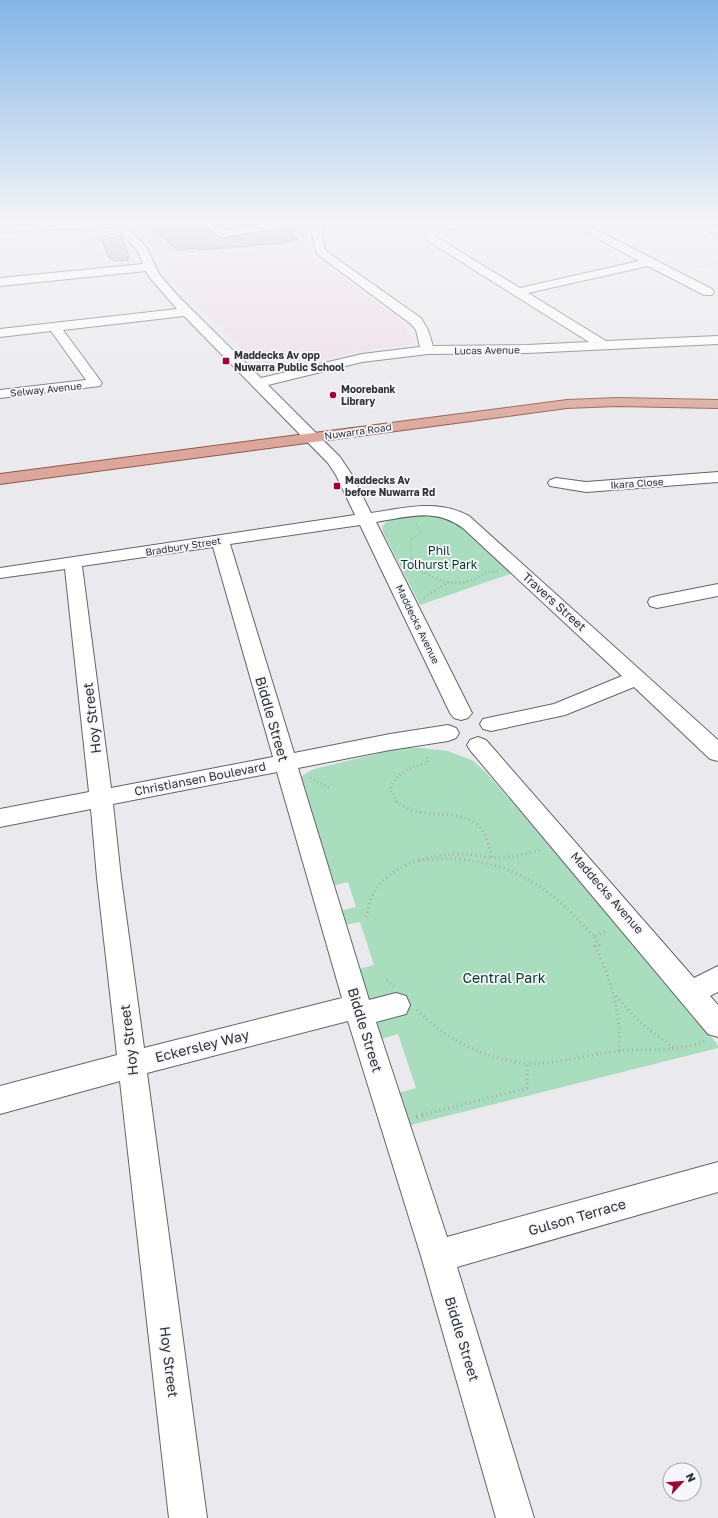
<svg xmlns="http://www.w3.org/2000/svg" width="718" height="1518" viewBox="0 0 718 1518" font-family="'Golos Text',sans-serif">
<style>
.built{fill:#dbdde8}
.education{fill:#eed9e7}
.green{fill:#a8debe}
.building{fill:#b6b7bc;stroke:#6b6c70}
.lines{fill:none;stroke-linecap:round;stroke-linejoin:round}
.minor-casing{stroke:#646569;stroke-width:2}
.major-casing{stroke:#91584a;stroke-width:2}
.path-far4{stroke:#ababaf;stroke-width:1.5;stroke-dasharray:0.5 1.5;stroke-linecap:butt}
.path-far3{stroke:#ababaf;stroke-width:2;stroke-dasharray:0.5 2;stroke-linecap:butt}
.path-far2{stroke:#ababaf;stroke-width:2.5;stroke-dasharray:1 3;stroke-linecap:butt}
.path-far1{stroke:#ababaf;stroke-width:3;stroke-dasharray:1 3.5;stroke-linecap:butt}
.path{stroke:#ababaf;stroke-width:4;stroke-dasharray:1.5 4.5;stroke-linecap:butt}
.minor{fill:#fff;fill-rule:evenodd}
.major{fill:#dca79a;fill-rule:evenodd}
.poi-dot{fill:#a20232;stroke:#f6f7fc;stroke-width:1.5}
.labels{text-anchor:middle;stroke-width:3.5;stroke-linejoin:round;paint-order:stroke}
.far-street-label{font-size:10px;fill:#323234;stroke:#f6f7fc}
.far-poi-label{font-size:10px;font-weight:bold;fill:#323234;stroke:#f6f7fc;text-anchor:start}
.park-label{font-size:12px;fill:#063b24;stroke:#f6f7fc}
.street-label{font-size:12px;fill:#323234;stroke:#f6f7fc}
.near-street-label{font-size:14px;fill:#323234;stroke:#f6f7fc}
.near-park-label{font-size:14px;fill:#063b24;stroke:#f6f7fc}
</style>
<rect width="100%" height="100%" fill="#e9e9ee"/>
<!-- built -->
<g class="built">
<polygon points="131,223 310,223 297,242 274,246 160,255 155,246"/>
<polygon points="99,229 112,231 122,241 79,245"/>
<polygon points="129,248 136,260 129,264 124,265 94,252"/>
</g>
<!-- education -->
<polygon class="education" points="307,244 310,251 318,259 398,318 405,328 411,340 408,345 363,351 276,370 265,369 260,367 180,289 167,273 161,258"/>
<!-- green -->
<g class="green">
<path d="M422 515H438L451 518 462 526 513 573 420 605 383 532 382 527C389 515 410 516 422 515Z"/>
<polygon points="401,748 423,748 448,751 474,761 492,779 718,1045 718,1048 407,1126 398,1093 416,1088 398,1034 381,1039 359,969 374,965 360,922 344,925 340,911 356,907 348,882 332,886 299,785 303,775 314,769"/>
</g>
<!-- building -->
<g class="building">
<polygon points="146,223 203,223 218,237 223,238 277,229 283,225 302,223 291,235 298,239 281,243 199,250 197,248 178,250"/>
<polygon points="121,236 129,257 127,257 128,260 115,261 109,258 102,240"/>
</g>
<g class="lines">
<!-- minor casing -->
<g class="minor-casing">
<g id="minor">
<path d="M62 223H123L147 248 159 274 179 297 261 378 362 354 420 347 416 330 411 324 317 254 311 232 316 223H326L321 232 326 251 421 318 428 330 433 346 527 345 589 342 428 241 424 235C433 221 453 223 468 223L467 225 437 232 435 235 436 237 520 288 639 261 569 223H583L712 289 714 292 712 295H704L648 266 528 293 606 341 718 336V344L527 353 428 354 362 362 268 385 340 457 352 475 371 513C404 508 438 499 469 516L718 740V761L710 759 634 687 565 715 491 731 483 729 480 724 483 719 554 704 622 676 464 529C436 507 408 517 376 522L472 713 468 718 461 720 454 718 450 713 360 525 230 544 294 753 390 734 448 725 456 728 459 733 456 738 448 741 390 750 298 768 369 1000 396 993 406 996 410 1005 406 1014 376 1022 447 1237 718 1162V1192L457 1267 534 1518H496L421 1256 348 1021 147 1073 207 1518H169L120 1081 0 1114V1086L117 1055 97 878 91 809 0 827V809L89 792 65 569 0 578V568L355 515 336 475 328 463 184 316 63 330 102 383 100 386 0 398V390L86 380 51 331 0 337V329L177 309 150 278 146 271 0 286V278L143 264 138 251 115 227 0 232V226ZM213 547 273 757 111 788 82 566ZM277 772 342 998 144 1048 121 878 113 804Z"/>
<polygon points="204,223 216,223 225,230 269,223 281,223 282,225 277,228 223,237 219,236"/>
<polygon points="693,223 707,223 718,228 718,235 694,225"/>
<polygon points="718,472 718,482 586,492 550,486 548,483 550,480 556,478 586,482"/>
<polygon points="718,584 718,596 657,608 650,606 648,602 650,598 657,596"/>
<polygon points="478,737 486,740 694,978 718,966 718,992 710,996 718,1005 718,1037 708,1034 470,750 467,745 470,740"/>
</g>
</g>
<!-- major casing -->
<g class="major-casing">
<polygon id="major" points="617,398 718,400 718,408 617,406 567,408 0,484 0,474 567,400"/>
</g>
<!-- path-far4 -->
<g class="path-far4">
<polyline points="380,223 419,230"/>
<polyline points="691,269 718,263"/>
</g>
<!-- path-far3 -->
<polyline class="path-far3" points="412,559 410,550 411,539 421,533 416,523"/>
<!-- path-far2 -->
<g class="path-far2">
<path d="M412 558C422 576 449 588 469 581 482 578 481 571 498 571"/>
<polyline points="424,597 449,582"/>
<polyline points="310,778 331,788"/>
<path d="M397 802 390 789C398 771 410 767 428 763L427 757"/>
</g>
<!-- path-far1 -->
<g class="path-far1">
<path d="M396 801C422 826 470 800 486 837 489 844 490 851 492 858L517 856 540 850"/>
<path d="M419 860C432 860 445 858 459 859 519 864 556 893 594 937L608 930"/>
<path d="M366 917C368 910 369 903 372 896 387 866 428 854 459 854 470 854 481 856 492 858"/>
<path d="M594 937 599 945 595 946C612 982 621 1012 619 1052"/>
<polyline points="387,980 394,987"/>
<path d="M616 996C636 1020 650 1032 676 1049"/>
<path d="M417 1010C448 1041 484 1058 527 1064"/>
<path d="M422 1115 527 1088V1064C559 1064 589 1054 621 1051 650 1048 678 1052 706 1041"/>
</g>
<!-- path -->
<polyline class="path" points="416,1117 426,1114"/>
<!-- minor -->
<use href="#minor" class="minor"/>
<!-- major -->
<use href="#major" class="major"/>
</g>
<!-- sky -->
<linearGradient id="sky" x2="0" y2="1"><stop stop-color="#84b4e7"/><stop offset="0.51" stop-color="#f5f5f7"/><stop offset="1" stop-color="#f5f5f7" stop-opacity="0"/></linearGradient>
<rect width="718" height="436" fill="url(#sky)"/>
<!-- markers -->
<g class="poi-dot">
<rect x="222" y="357" width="8" height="8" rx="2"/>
<circle cx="333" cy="395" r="4"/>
<rect x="333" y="482" width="8" height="8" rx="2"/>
</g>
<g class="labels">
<!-- far-street labels -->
<g class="far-street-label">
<text transform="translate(487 350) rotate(-1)" y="4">Lucas Avenue</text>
<text transform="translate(46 389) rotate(-6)" y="4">Selway Avenue</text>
<text transform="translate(358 431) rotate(-8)" y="4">Nuwarra Road</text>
<text transform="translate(637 483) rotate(-4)" y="4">Ikara Close</text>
<text transform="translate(183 546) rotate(-9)" y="4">Bradbury Street</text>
<text transform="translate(418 624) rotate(64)" y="4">Maddecks Avenue</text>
</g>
<!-- far-poi labels -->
<g class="far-poi-label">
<text x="234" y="359">Maddecks Av opp<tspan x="234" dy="12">Nuwarra Public School</tspan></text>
<text x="341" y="393">Moorebank<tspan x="341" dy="12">Library</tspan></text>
<text x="345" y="484">Maddecks Av<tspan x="345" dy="12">before Nuwarra Rd</tspan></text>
</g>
<!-- park labels -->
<g class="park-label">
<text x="439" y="555">Phil<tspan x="439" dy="14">Tolhurst Park</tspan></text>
</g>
<!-- street labels -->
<g class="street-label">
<text transform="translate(554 602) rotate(42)" y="4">Travers Street</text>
<text transform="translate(200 779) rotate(-11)" y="4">Christiansen Boulevard</text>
<text transform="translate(607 893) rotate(49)" y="4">Maddecks Avenue</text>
</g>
<!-- near-street labels -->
<g class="near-street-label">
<text transform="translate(92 718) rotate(-97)" y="5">Hoy Street</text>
<text transform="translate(272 719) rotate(74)" y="5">Biddle Street</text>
<text transform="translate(365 1030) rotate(73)" y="5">Biddle Street</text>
<text transform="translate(129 1040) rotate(-97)" y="5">Hoy Street</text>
<text transform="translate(202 1046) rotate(-14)" y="5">Eckersley Way</text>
<text transform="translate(577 1217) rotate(-16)" y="5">Gulson Terrace</text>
<text transform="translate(462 1339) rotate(73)" y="5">Biddle Street</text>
<text transform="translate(169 1362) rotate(83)" y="5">Hoy Street</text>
</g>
<!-- near-park labels -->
<g class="near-park-label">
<text x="504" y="983">Central Park</text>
</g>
</g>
<!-- north arrow -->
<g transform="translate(682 1482) rotate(64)"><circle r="19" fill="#f6f7fc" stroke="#a8a8ac"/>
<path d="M0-3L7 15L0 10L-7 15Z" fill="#a20232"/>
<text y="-6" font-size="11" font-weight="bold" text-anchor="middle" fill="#323234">N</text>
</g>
</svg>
